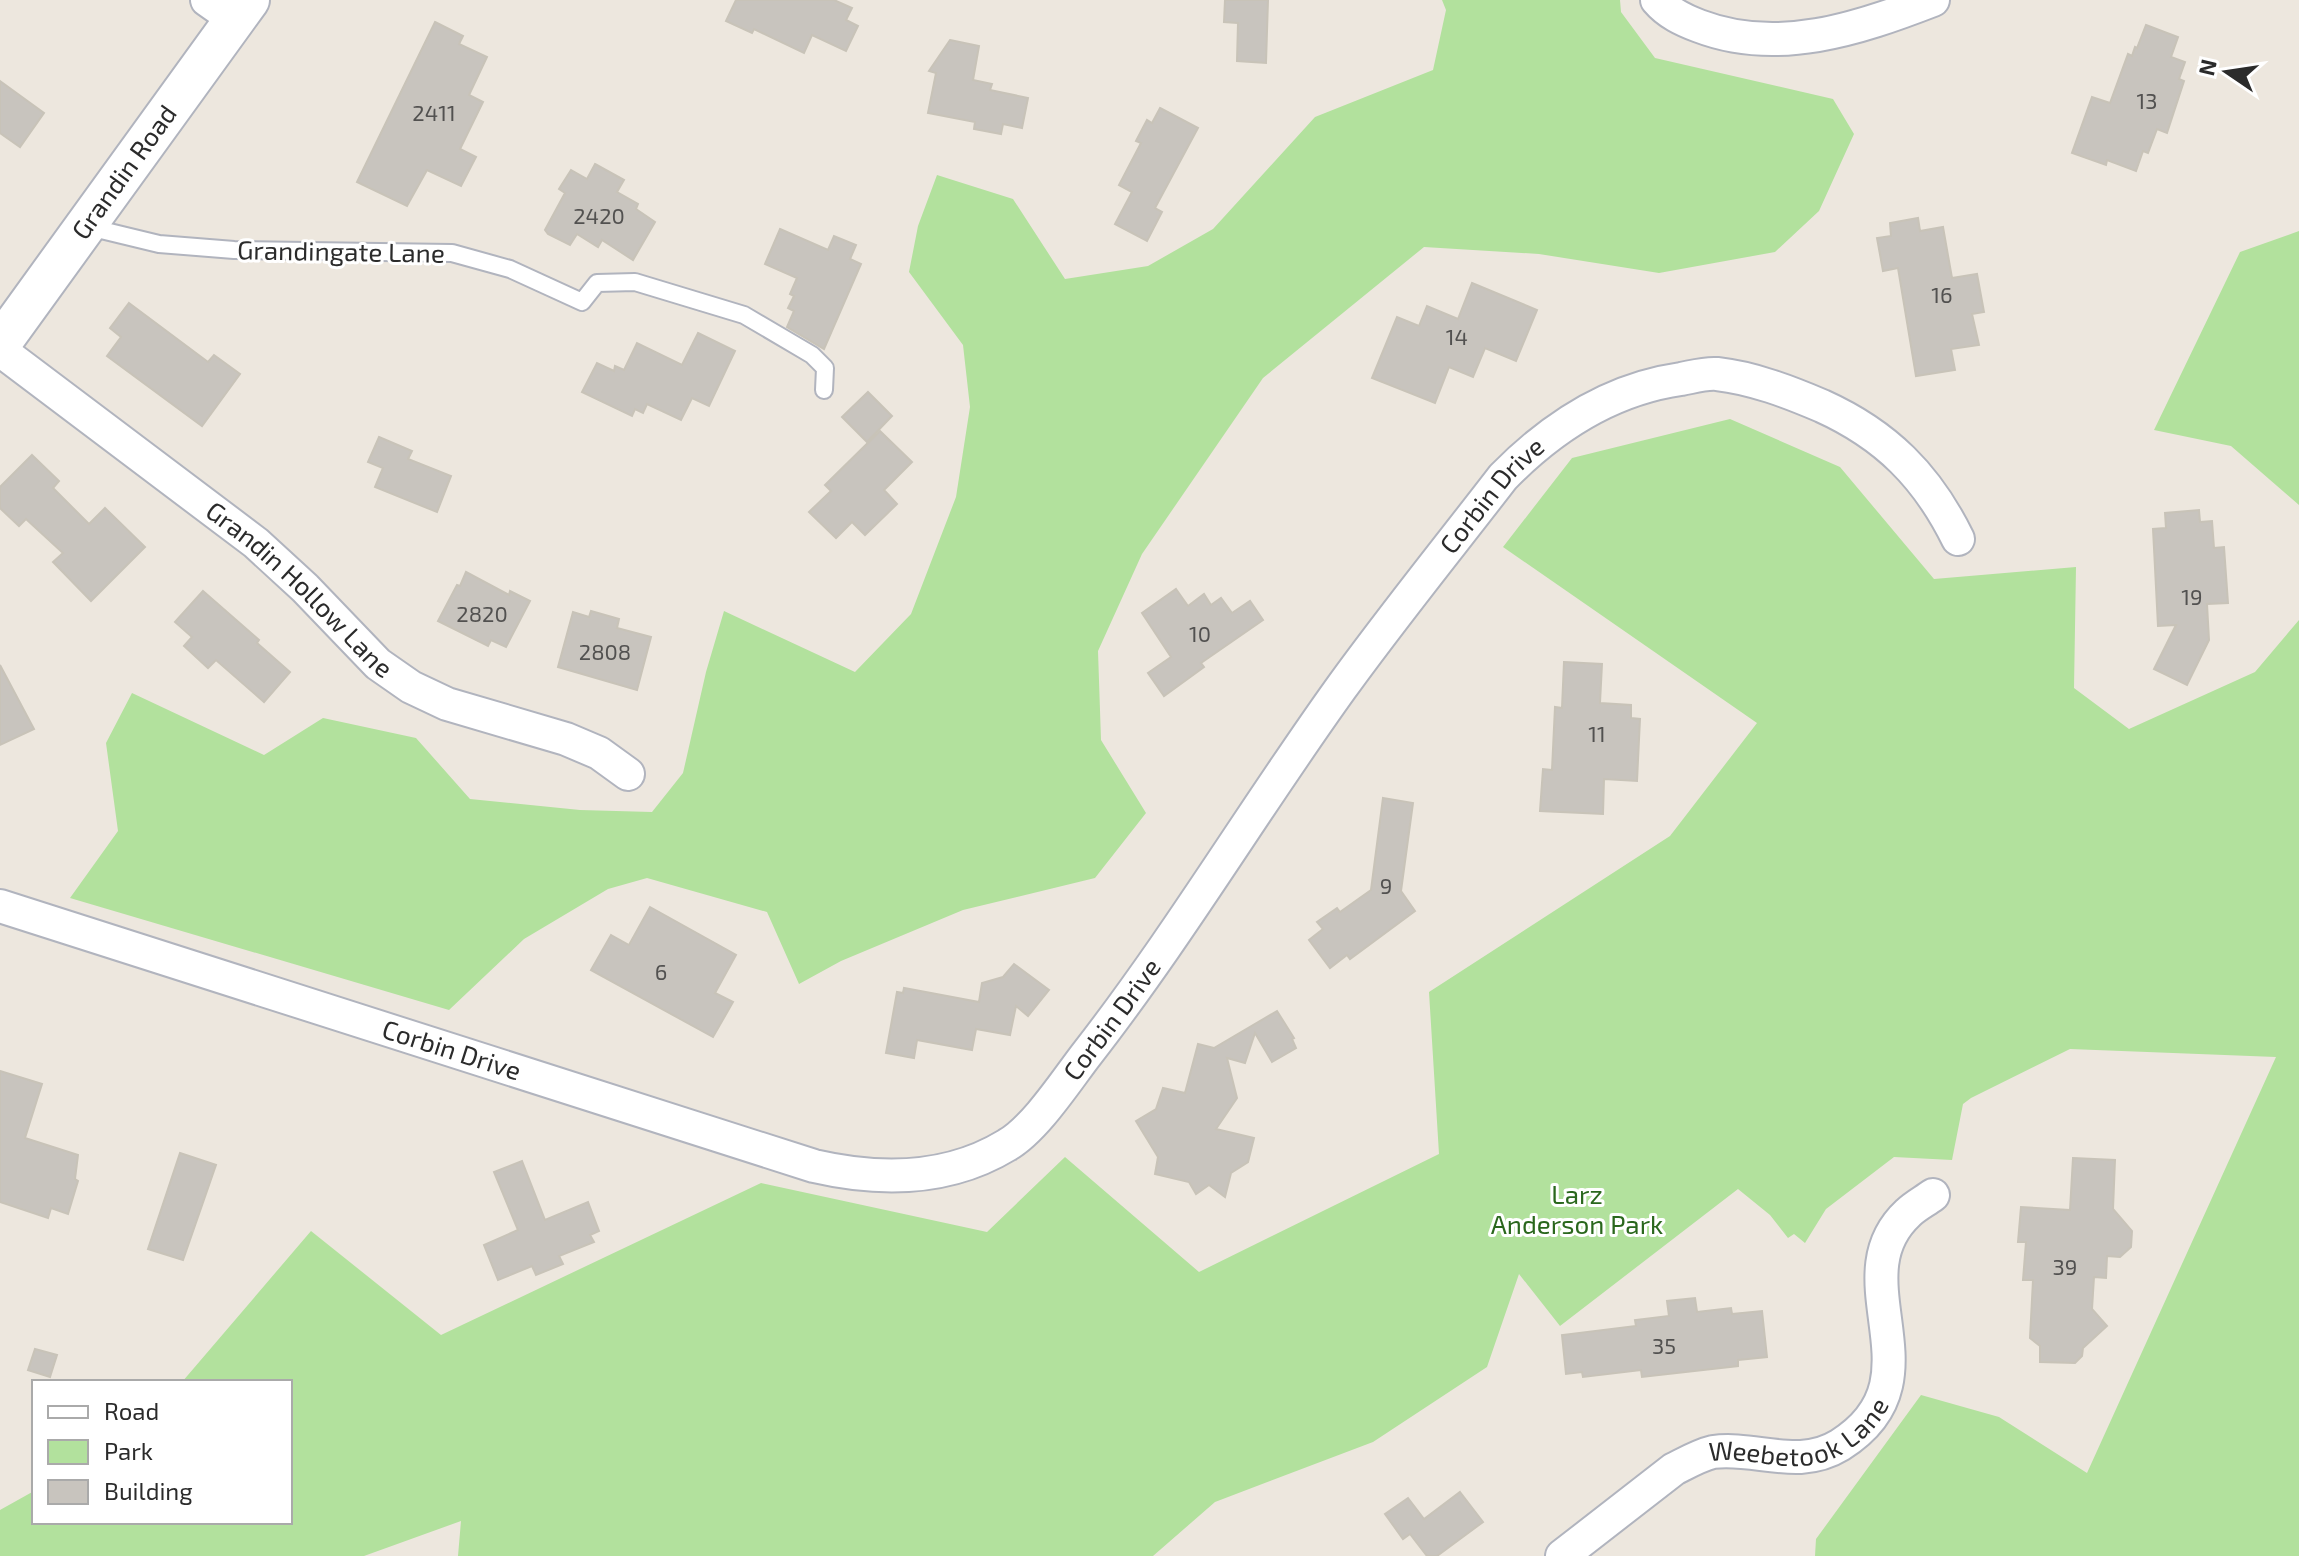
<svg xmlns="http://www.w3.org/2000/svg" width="2299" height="1556" viewBox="0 0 2299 1556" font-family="'Exo 2',sans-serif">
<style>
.green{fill:#b2e19d}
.building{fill:#c8c4be;stroke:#c8c3b8;stroke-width:2}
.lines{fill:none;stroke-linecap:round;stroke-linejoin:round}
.service-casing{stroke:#b1b4be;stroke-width:20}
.minor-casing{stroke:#b1b4be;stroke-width:36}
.tertiary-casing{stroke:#b1b4be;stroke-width:44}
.service{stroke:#fff;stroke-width:16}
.minor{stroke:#fff;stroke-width:32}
.tertiary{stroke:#fff;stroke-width:40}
.labels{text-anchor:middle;stroke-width:6;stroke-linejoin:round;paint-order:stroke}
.number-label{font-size:22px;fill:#525150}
.street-label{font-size:26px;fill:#2b2b2b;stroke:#fff}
.park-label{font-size:26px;fill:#2a671d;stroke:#fff}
</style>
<rect width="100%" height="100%" fill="#ede7de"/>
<!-- green -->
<g class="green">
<polygon points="1442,0 1620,0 1621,12 1655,58 1833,99 1854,134 1819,211 1775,252 1659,273 1539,254 1424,247 1263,378 1142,554 1098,651 1101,740 1146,813 1095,878 963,910 841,961 799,984 767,912 647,878 608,889 524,939 449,1010 70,898 118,831 106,743 132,693 264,755 323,718 416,738 470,799 580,810 652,812 683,773 706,672 724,611 855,672 911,614 956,497 970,407 963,345 909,272 918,226 937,175 1013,199 1065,279 1148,266 1213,229 1315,117 1433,70 1446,10"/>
<polygon points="2299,231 2299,505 2231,446 2154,430 2240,252"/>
<polygon points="1730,419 1840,467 1934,579 2076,567 2074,688 2129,729 2255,672 2299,620 2299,1556 1815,1556 1816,1539 1921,1395 1999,1417 2087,1473 2276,1057 2070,1049 1971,1098 1963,1104 1952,1160 1894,1157 1826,1209 1805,1243 1794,1234 1788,1238 1770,1215 1738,1189 1560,1326 1519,1274 1487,1367 1373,1442 1215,1502 1153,1556 458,1556 461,1521 364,1556 0,1556 0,1510 34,1491 34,1522 290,1522 290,1382 182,1382 311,1231 441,1335 761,1183 987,1232 1065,1157 1199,1272 1439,1154 1429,992 1670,836 1757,723 1503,547 1572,458"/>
</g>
<!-- building -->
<g class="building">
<polygon points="736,0 834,0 852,8 846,20 858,26 846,51 812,35 804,53 754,29 752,33 726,21"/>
<polygon points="1225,0 1268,0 1266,63 1237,61 1238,23 1224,22"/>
<polygon points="435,22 463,36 459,44 487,57 469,95 483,102 460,149 476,157 461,186 427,170 407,206 357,182"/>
<polygon points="2146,25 2178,37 2171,57 2185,62 2179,79 2184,81 2167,133 2157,129 2148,153 2143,151 2136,171 2107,160 2106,165 2072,153 2092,97 2110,103 2128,54 2132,56 2135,47 2137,48"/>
<polygon points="950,40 979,46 973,80 992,84 990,90 1028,98 1022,128 1003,124 1001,134 974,129 975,122 928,113 936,73 929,71"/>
<polygon points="0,81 44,113 20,147 0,133"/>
<polygon points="1160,108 1198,128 1155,208 1162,212 1147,241 1115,224 1132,192 1119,185 1141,143 1136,141 1147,120 1152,123"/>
<polygon points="595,164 624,180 617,192 638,204 636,209 655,222 633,260 602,240 598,247 577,234 570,245 548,234 545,230 565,193 559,189 571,170 587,179"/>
<polygon points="1918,218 1920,231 1943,227 1952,278 1977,274 1984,312 1972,314 1979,345 1951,349 1955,370 1916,376 1898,268 1883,271 1877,238 1891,236 1890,223"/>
<polygon points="780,229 828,250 834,236 856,245 850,259 861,264 824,349 787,327 794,311 788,308 794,296 790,294 797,278 765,264"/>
<polygon points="1472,283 1537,310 1516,361 1485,348 1473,377 1449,367 1435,403 1372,378 1397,317 1419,326 1427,306 1458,319"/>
<polygon points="129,303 208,362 214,355 240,374 202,426 107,356 121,337 110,328"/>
<polygon points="698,333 735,351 709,406 692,398 681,420 647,404 643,413 635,409 632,416 582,392 597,363 614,371 615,366 624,370 637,343 682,365"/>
<polygon points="868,392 892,416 867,442 842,417"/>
<polygon points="880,431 912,462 884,490 897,504 865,535 852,522 836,538 809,512 831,491 825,485"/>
<polygon points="379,437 412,451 408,459 451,476 437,512 375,487 383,468 368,462"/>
<polygon points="32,455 59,481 53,488 89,524 105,508 145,547 91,601 53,562 63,553 26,519 19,526 0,508 0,487"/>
<polygon points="2199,510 2200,522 2212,521 2214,548 2224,547 2228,603 2207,604 2209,640 2187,685 2154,669 2176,625 2158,626 2153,529 2166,528 2165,513"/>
<polygon points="466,572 509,595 510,591 530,601 506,647 491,640 488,646 438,621 457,585 460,586"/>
<polygon points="1176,589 1188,606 1204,594 1211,605 1221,598 1232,613 1250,601 1263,620 1201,663 1204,667 1164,696 1148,673 1171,657 1142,613"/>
<polygon points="203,591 259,640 257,643 290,672 264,702 216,660 208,668 184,646 192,637 175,622"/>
<polygon points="591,611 619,619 617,628 651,637 637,690 558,667 573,612 589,617"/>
<polygon points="1564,662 1602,664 1600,703 1631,705 1631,718 1640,719 1637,781 1604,779 1603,814 1540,811 1543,769 1552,770 1555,707 1562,708"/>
<polygon points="0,665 34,729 0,745"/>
<polygon points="1383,798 1413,803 1401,891 1415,911 1350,959 1347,955 1330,968 1309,940 1323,929 1317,922 1337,908 1340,912 1371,890"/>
<polygon points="650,907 736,955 715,993 733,1002 713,1037 591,970 611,935 629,945"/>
<polygon points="1014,964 1049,990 1028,1016 1016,1006 1010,1035 976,1029 972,1050 917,1040 914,1058 886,1053 897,992 903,993 904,988 979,1002 982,983 1003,977"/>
<polygon points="1277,1011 1294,1038 1292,1039 1296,1048 1272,1062 1255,1033 1245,1063 1227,1058 1237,1098 1216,1129 1254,1138 1248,1162 1231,1173 1225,1197 1209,1185 1196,1194 1189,1182 1155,1174 1158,1157 1136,1121 1156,1109 1163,1088 1185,1093 1198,1044 1214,1048"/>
<polygon points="0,1071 42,1084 25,1138 78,1155 75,1179 78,1181 68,1214 51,1208 48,1218 0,1202"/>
<polygon points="180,1153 216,1165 183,1260 148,1249"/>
<polygon points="2073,1158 2115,1160 2113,1209 2132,1231 2131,1247 2120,1257 2107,1256 2106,1278 2094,1277 2092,1309 2107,1326 2083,1348 2082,1356 2075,1363 2040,1362 2040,1346 2030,1338 2033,1280 2023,1280 2026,1242 2018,1242 2021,1207 2070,1210"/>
<polygon points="522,1161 545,1220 588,1202 599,1231 590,1235 594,1242 559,1256 563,1264 536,1275 532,1266 498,1280 484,1245 518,1230 494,1172"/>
<polygon points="1695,1298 1697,1312 1731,1308 1732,1314 1762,1311 1767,1357 1738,1360 1738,1366 1642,1377 1641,1370 1583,1377 1582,1372 1566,1374 1562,1335 1636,1326 1635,1320 1669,1316 1667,1301"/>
<polygon points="35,1349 57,1355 50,1377 28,1370"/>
<polygon points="1460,1492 1483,1522 1437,1556 1427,1556 1410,1534 1403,1539 1385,1514 1408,1498 1424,1519"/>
</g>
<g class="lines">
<!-- service casing -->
<g class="service-casing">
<polyline id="service" points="90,222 97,229 159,244 234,250 452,253 510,269 582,302 597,283 635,282 744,315 812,355 825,368 824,390"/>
</g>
<!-- minor casing -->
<g class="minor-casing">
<g id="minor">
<polyline points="207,0 234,19"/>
<path d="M1657 0C1668 13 1683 20 1699 26 1777 56 1858 29 1933 0"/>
<path id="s1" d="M0 350 256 543 305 588 378 664 411 687 447 704 566 739 599 753 628 774"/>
<path id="s2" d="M0 906 814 1166C879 1181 948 1181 1007 1145 1035 1129 1066 1081 1086 1055 1178 937 1254 809 1341 688 1393 616 1449 547 1503 477 1552 427 1610 389 1681 379 1692 377 1705 373 1717 374 1753 378 1789 392 1822 406 1886 435 1927 476 1958 539"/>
<path id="s3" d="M1562 1556 1674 1469C1686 1463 1700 1455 1713 1452 1756 1446 1798 1471 1840 1445 1945 1379 1836 1280 1908 1213 1915 1206 1925 1201 1933 1195"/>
</g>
</g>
<!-- tertiary casing -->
<g class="tertiary-casing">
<g id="tertiary">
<path id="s4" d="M0 344 249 0"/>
</g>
</g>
<!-- service -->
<use href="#service" class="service"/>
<!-- minor -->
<use href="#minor" class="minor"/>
<!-- tertiary -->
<use href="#tertiary" class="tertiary"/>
</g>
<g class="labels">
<!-- number labels -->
<g class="number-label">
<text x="2147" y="109">13</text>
<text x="434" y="121">2411</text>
<text x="599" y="224">2420</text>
<text x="1942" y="303">16</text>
<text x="1457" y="345">14</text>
<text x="2192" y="605">19</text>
<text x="482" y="622">2820</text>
<text x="1200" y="642">10</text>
<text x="605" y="660">2808</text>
<text x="1597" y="742">11</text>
<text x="1386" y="894">9</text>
<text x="661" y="980">6</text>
<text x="2065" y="1275">39</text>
<text x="1664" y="1354">35</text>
</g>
<!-- street labels -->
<g class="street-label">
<text dy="9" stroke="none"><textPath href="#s4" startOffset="212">Grandin Road</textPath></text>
<text transform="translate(341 252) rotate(1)" y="9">Grandingate Lane</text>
<text dy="9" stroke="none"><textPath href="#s2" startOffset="1866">Corbin Drive</textPath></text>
<text dy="9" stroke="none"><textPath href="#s1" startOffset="384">Grandin Hollow Lane</textPath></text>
<text dy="9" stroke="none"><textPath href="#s2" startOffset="1218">Corbin Drive</textPath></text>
<text dy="9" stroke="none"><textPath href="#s2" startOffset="474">Corbin Drive</textPath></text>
<text dy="9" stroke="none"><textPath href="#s3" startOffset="278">Weebetook Lane</textPath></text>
</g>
<!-- park labels -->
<g class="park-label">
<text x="1577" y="1204">Larz<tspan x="1577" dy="30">Anderson Park</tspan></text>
</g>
</g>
<!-- legend -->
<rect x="32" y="1380" width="260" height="144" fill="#ffffff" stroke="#aaaaaa" stroke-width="2"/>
<rect x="48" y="1406" width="40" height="12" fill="#ffffff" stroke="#aaaaaa" stroke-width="2"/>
<text x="104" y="1420" font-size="24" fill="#2b2b2b">Road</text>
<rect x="48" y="1440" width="40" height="24" fill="#b2e19d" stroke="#aaaaaa" stroke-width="2"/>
<text x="104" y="1460" font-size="24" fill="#2b2b2b">Park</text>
<rect x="48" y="1480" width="40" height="24" fill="#c8c4be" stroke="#aaaaaa" stroke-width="2"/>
<text x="104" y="1500" font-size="24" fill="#2b2b2b">Building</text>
<!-- north arrow -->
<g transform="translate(2227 72) rotate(283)" stroke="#ffffff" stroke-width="6" paint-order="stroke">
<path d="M0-6L14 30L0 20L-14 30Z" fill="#2b2b2b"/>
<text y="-12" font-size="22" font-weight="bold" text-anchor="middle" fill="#2b2b2b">N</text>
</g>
</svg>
